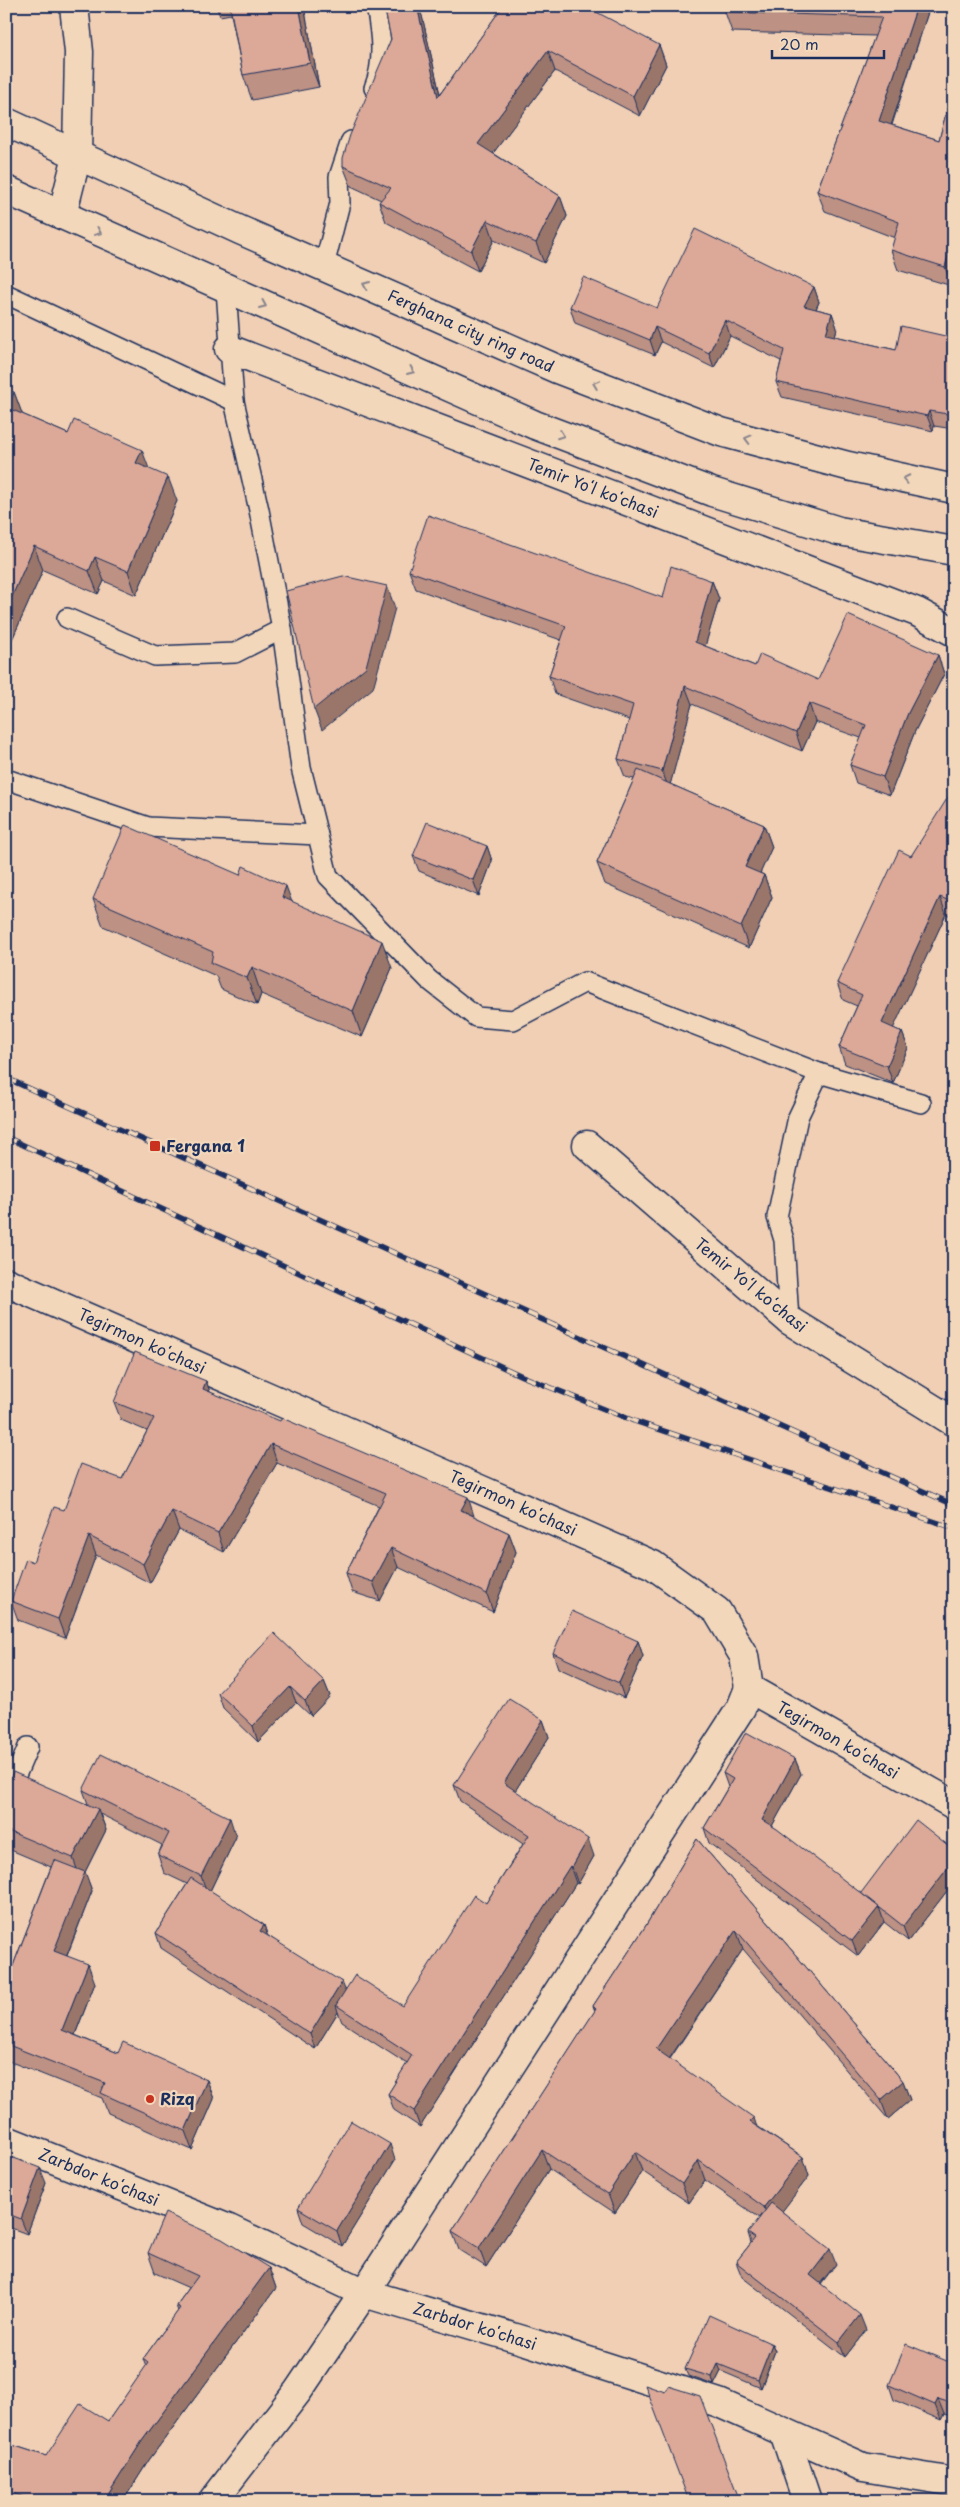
<svg xmlns="http://www.w3.org/2000/svg" width="960" height="2507" viewBox="0 0 960 2507" font-family="'Playpen Sans',sans-serif">
<style>
.lines{fill:none;stroke-linecap:round;stroke-linejoin:round}
.lane-casing{stroke:#1b2f5e;stroke-width:22}
.street-casing{stroke:#1b2f5e;stroke-width:31}
.secondary-casing{stroke:#1b2f5e;stroke-width:31}
.highway-casing{stroke:#1b2f5e;stroke-width:31}
.lane{stroke:#f3d7ba;stroke-width:19}
.street{stroke:#f3d7ba;stroke-width:28}
.secondary{stroke:#f3d7ba;stroke-width:28}
.highway{stroke:#f3d7ba;stroke-width:28}
.rail-casing{stroke:#1b2f5e;stroke-width:5.5}
.rail{stroke:#f3d7ba;stroke-width:4;stroke-dasharray:11;stroke-linecap:butt}
.wall{fill:#bd9183;stroke:#1b2f5e}
.shaded-wall{fill:#9a766a;stroke:#1b2f5e}
.building{fill:#dca998;stroke:#1b2f5e}
.oneway{stroke:#87838c}
.poi-dot{fill:#c8321e;stroke:#f3d7ba;stroke-width:2}
.labels{text-anchor:middle;stroke-width:4.5;stroke-linejoin:round;paint-order:stroke}
.street-label{font-size:16px;fill:#1b2f5e;stroke:#f3d7ba}
.poi-label{font-size:16px;font-weight:bold;fill:#1b2f5e;stroke:#f3d7ba;text-anchor:start}
</style>
<rect width="100%" height="100%" fill="#f1cfb4"/>
<filter id="ink" filterUnits="userSpaceOnUse"><feTurbulence type="fractalNoise" baseFrequency=".02" numOctaves="2"/><feDisplacementMap in="SourceGraphic" scale="10" xChannelSelector="R" yChannelSelector="G"/><feConvolveMatrix kernelMatrix="1 2 1 2 8 2 1 2 1" color-interpolation-filters="sRGB"/></filter>
<g filter="url(#ink)">
<g class="lines">
<!-- lane casing -->
<g class="lane-casing">
<g id="lane">
<path d="M374 88C385 62 381 34 376 6"/>
<polyline points="324,266 340,203 339,177 351,141"/>
<polyline points="226,289 234,401 259,510 282,629 301,768 328,876 429,980 476,1017 513,1020 585,982 819,1073"/>
<polyline points="6,294 234,401"/>
<polyline points="67,618 155,656 235,653 282,629"/>
<polyline points="6,779 148,827 318,835"/>
<polyline points="789,1320 784,1240 777,1217 798,1117 819,1073 921,1103"/>
<polyline points="6,1799 28,1747"/>
</g>
</g>
<!-- street casing -->
<g class="street-casing">
<g id="street">
<polyline points="229,349 917,612 954,632"/>
<polyline points="587,1145 789,1320 954,1422"/>
<polyline points="6,1282 653,1565 717,1611 744,1656 749,1688 954,1805"/>
<polyline points="6,2140 229,2229 364,2293 526,2341 719,2403 863,2467 954,2482"/>
<polyline points="784,2432 807,2501"/>
<polyline points="213,2501 298,2391 364,2293 741,1708 749,1688"/>
</g>
</g>
<!-- secondary casing -->
<g class="secondary-casing">
<polyline id="secondary" points="62,215 77,156 79,52 74,6"/>
</g>
<!-- highway casing -->
<g class="highway-casing">
<g id="highway">
<polyline points="6,122 240,230 557,369 721,432 848,466 954,489"/>
<polyline points="6,190 535,425 712,492 839,531 954,551"/>
</g>
</g>
<!-- lane -->
<use href="#lane" class="lane"/>
<!-- street -->
<use href="#street" class="street"/>
<!-- secondary -->
<use href="#secondary" class="secondary"/>
<!-- highway -->
<use href="#highway" class="highway"/>
<!-- rail casing -->
<g class="rail-casing">
<g id="rail">
<polyline points="6,1078 954,1505"/>
<polyline points="6,1137 522,1376 634,1421 954,1528"/>
</g>
</g>
<!-- rail -->
<use href="#rail" class="rail"/>
</g>
<!-- wall -->
<g class="wall">
<polygon points="216,6 304,6 319,87 252,100 243,75 231,14 220,16"/>
<polygon points="384,6 418,6 422,16 440,94 503,6 659,45 666,65 640,116 555,71 493,153 560,196 567,216 544,263 494,240 478,271 386,222 379,202 381,200 351,186 343,166 391,39"/>
<polygon points="841,6 930,6 892,125 939,140 954,83 954,282 952,286 898,270 891,250 895,238 825,211 817,191 875,36 732,32 725,12 840,10"/>
<polygon points="814,287 819,302 816,309 832,313 837,328 835,336 896,350 954,338 954,429 934,426 933,431 782,397 776,382 781,361 730,336 714,368 661,342 655,355 575,323 570,307 657,308"/>
<polygon points="14,392 22,414 149,469 177,501 136,595 104,581 98,594 43,570 6,653"/>
<polygon points="409,571 663,598 712,581 719,599 705,646 755,666 818,680 938,655 944,674 915,731 890,795 856,783 850,765 861,738 815,722 802,751 692,704 670,784 764,825 772,847 760,873 764,875 772,897 749,948 605,884 597,863 634,779 625,777 618,759 629,720 555,694 549,676 561,640 416,589"/>
<polygon points="954,796 954,917 946,914 893,1028 902,1032 908,1048 893,1083 845,1064 839,1047 857,1006 843,1000 837,983 911,856"/>
<polygon points="487,846 492,861 479,896 419,871 413,856"/>
<polygon points="93,899 292,902 392,968 362,1037 261,994 257,1005 221,989 216,976 103,926"/>
<polygon points="206,1381 210,1392 509,1533 516,1552 493,1612 398,1567 380,1601 352,1592 346,1573 379,1506 277,1463 224,1552 179,1530 150,1583 96,1555 65,1638 18,1620 11,1601 64,1510 122,1479 147,1431 121,1420 114,1402"/>
<polygon points="638,1641 643,1656 624,1698 558,1668 553,1653"/>
<polygon points="324,1681 330,1696 311,1716 296,1702 258,1742 223,1708 218,1693"/>
<polygon points="543,1720 549,1737 515,1791 594,1856 578,1884 576,1883 420,2127 394,2110 388,2094 407,2064 342,2022 338,2012 315,2049 161,1948 156,1933 187,1884 164,1873 158,1855 162,1845 100,1814 106,1830 85,1872 92,1891 67,1956 95,1983 75,2035 118,2053 207,2080 214,2099 192,2150 108,2113 102,2098 6,2060 6,1984 51,1867 6,1848 6,1786 88,1804 83,1790 236,1837 210,1891 264,1925 267,1935 345,1990 403,2006 486,1903 523,1844 460,1801 454,1785"/>
<polygon points="795,1759 801,1774 772,1826 861,1894 954,1850 954,1882 908,1941 884,1922 858,1956 709,1843 704,1828 728,1787 723,1773"/>
<polygon points="697,1839 903,2081 910,2100 888,2119 743,1949 670,2059 757,2126 803,2157 809,2176 782,2211 836,2264 821,2284 866,2330 845,2357 742,2277 736,2262 751,2243 748,2233 760,2218 705,2180 689,2203 642,2171 615,2213 549,2169 486,2267 459,2250 452,2231 595,2011 593,2006 645,1927"/>
<polygon points="6,2155 46,2183 27,2234 6,2226"/>
<polygon points="395,2160 342,2246 303,2223 298,2208"/>
<polygon points="148,2253 269,2268 276,2288 149,2460 123,2501 6,2501 6,2443 46,2456 108,2421 146,2367 143,2359 178,2311 176,2306 189,2288 155,2273"/>
<polygon points="772,2344 775,2351 761,2388 721,2371 714,2385 688,2376 685,2369"/>
<polygon points="954,2364 954,2417 944,2414 941,2420 894,2400 889,2385"/>
</g>
<!-- shaded-wall -->
<g class="shaded-wall">
<polygon points="299,6 304,6 319,87 310,63"/>
<polygon points="417,6 418,6 422,16 445,117 438,97"/>
<polygon points="917,6 930,6 886,141 879,121"/>
<polygon points="659,45 666,65 640,116 633,96"/>
<polygon points="548,51 555,71 485,164 478,144"/>
<polygon points="560,196 567,216 544,263 536,243"/>
<polygon points="487,220 494,240 478,271 471,251"/>
<polygon points="950,249 954,259 954,282 952,286 945,267"/>
<polygon points="814,287 819,302 810,322 804,306"/>
<polygon points="832,313 837,328 832,349 826,334"/>
<polygon points="725,320 730,336 714,368 709,353"/>
<polygon points="655,327 661,342 655,355 650,340"/>
<polygon points="14,392 23,416 8,408"/>
<polygon points="929,411 934,426 933,431 927,416"/>
<polygon points="142,450 151,474 136,463"/>
<polygon points="168,477 177,501 136,595 128,571"/>
<polygon points="34,546 43,570 6,653 6,610"/>
<polygon points="95,557 104,581 98,594 89,571"/>
<polygon points="712,581 719,599 701,660 695,642"/>
<polygon points="387,586 395,608 373,688 322,730 314,709"/>
<polygon points="938,655 944,674 915,731 890,795 883,777 908,713"/>
<polygon points="685,686 692,704 669,789 662,771"/>
<polygon points="809,703 815,722 802,751 796,733"/>
<polygon points="764,825 772,847 753,889 745,867"/>
<polygon points="487,846 492,861 479,896 473,880"/>
<polygon points="764,875 772,897 749,948 741,927"/>
<polygon points="286,886 296,913 282,897"/>
<polygon points="940,897 946,914 888,1040 882,1023"/>
<polygon points="382,941 392,968 362,1037 353,1011"/>
<polygon points="252,967 261,994 257,1005 247,978"/>
<polygon points="902,1032 908,1048 893,1083 887,1066"/>
<polygon points="206,1381 213,1400 203,1389"/>
<polygon points="271,1444 277,1463 224,1552 218,1533"/>
<polygon points="468,1497 474,1516 461,1510"/>
<polygon points="172,1511 179,1530 150,1583 143,1564"/>
<polygon points="509,1533 516,1552 493,1612 487,1594"/>
<polygon points="89,1536 96,1555 65,1638 58,1619"/>
<polygon points="391,1548 398,1567 380,1601 373,1582"/>
<polygon points="638,1641 643,1656 624,1698 619,1683"/>
<polygon points="324,1681 330,1696 311,1716 305,1701"/>
<polygon points="290,1687 296,1702 258,1742 253,1726"/>
<polygon points="543,1720 549,1737 510,1799 504,1783"/>
<polygon points="795,1759 801,1774 767,1835 762,1820"/>
<polygon points="98,1809 106,1830 85,1872 92,1891 61,1970 54,1951 81,1880 73,1858"/>
<polygon points="230,1818 236,1837 208,1895 201,1876"/>
<polygon points="588,1839 594,1856 578,1884 572,1867"/>
<polygon points="954,1860 954,1882 908,1941 903,1926"/>
<polygon points="570,1866 576,1883 420,2127 414,2111"/>
<polygon points="879,1907 884,1922 858,1956 852,1941"/>
<polygon points="264,1925 269,1940 260,1931"/>
<polygon points="736,1930 743,1949 663,2068 656,2049"/>
<polygon points="88,1964 95,1983 69,2050 62,2030"/>
<polygon points="342,1982 348,1997 336,2005 338,2012 315,2049 310,2034"/>
<polygon points="207,2080 214,2099 192,2150 185,2131"/>
<polygon points="903,2081 910,2100 888,2119 881,2100"/>
<polygon points="754,2118 760,2137 750,2122"/>
<polygon points="390,2144 395,2160 342,2246 337,2231"/>
<polygon points="542,2150 549,2169 486,2267 479,2248"/>
<polygon points="635,2152 642,2171 615,2213 608,2194"/>
<polygon points="803,2157 809,2176 771,2226 764,2207"/>
<polygon points="698,2160 705,2180 689,2203 682,2184"/>
<polygon points="40,2168 46,2183 27,2234 21,2219"/>
<polygon points="830,2249 836,2264 815,2290 810,2275"/>
<polygon points="269,2268 276,2288 149,2460 123,2501 104,2501 142,2441"/>
<polygon points="860,2315 866,2330 845,2357 839,2342"/>
<polygon points="772,2344 775,2351 761,2388 758,2380"/>
<polygon points="718,2364 721,2371 714,2385 712,2377"/>
<polygon points="938,2399 944,2414 941,2420 935,2405"/>
</g>
<!-- building -->
<g class="building">
<polygon points="230,6 299,6 310,63 243,75"/>
<polygon points="384,6 417,6 438,97 503,6 585,6 659,45 633,96 548,51 478,144 560,196 536,243 487,220 471,251 379,202 391,188 343,166 343,158 350,135 391,39"/>
<polygon points="725,6 839,6 840,10 841,6 917,6 879,121 939,140 954,83 954,250 950,249 945,267 891,250 899,222 817,191 882,17 725,12"/>
<polygon points="695,229 814,287 804,306 832,313 826,334 896,350 901,326 954,338 954,415 929,411 927,416 776,382 784,350 725,320 709,353 655,327 650,340 570,307 583,277 657,308"/>
<polygon points="6,389 14,392 8,408 68,434 74,420 142,450 136,463 168,477 128,571 95,557 89,571 34,546 6,610"/>
<polygon points="428,515 663,598 671,566 712,581 695,642 755,666 760,654 818,680 848,615 938,655 908,713 883,777 850,765 866,725 809,703 796,733 685,686 662,771 618,759 633,705 549,676 566,626 409,571"/>
<polygon points="343,576 387,586 366,667 314,709 286,591"/>
<polygon points="638,770 764,825 745,867 764,875 741,927 597,863"/>
<polygon points="950,794 954,796 954,903 940,897 882,1023 902,1032 887,1066 839,1047 862,995 837,983 899,850 911,856"/>
<polygon points="427,822 487,846 473,880 413,856"/>
<polygon points="125,825 240,875 243,866 286,886 282,897 382,941 353,1011 252,967 247,978 211,963 213,952 93,899"/>
<polygon points="135,1352 206,1381 203,1389 280,1421 282,1418 468,1497 461,1510 509,1533 487,1594 391,1548 373,1582 346,1573 386,1493 271,1444 218,1533 172,1511 143,1564 89,1536 58,1619 11,1601 26,1559 33,1562 54,1507 64,1510 81,1464 122,1479 154,1418 114,1402"/>
<polygon points="572,1611 638,1641 619,1683 553,1653"/>
<polygon points="274,1633 324,1681 305,1701 290,1687 253,1726 218,1693"/>
<polygon points="509,1699 543,1720 504,1783 588,1839 572,1867 570,1866 414,2111 388,2094 412,2055 336,2005 355,1975 403,2006 474,1895 486,1903 529,1835 454,1785"/>
<polygon points="746,1732 795,1759 762,1820 777,1829 879,1907 852,1941 704,1828 733,1779 723,1773"/>
<polygon points="101,1754 230,1818 201,1876 158,1855 169,1833 83,1790"/>
<polygon points="13,1772 98,1809 73,1858 6,1830 6,1786"/>
<polygon points="916,1820 954,1850 954,1860 903,1926 861,1893"/>
<polygon points="697,1839 903,2081 881,2100 736,1930 656,2049 754,2118 750,2122 803,2157 764,2207 698,2160 682,2184 635,2152 608,2194 542,2150 479,2248 452,2231 596,2009 593,2006 645,1927"/>
<polygon points="54,1860 85,1872 54,1951 88,1964 62,2030 118,2053 123,2042 207,2080 185,2131 101,2093 105,2083 6,2044 6,1984"/>
<polygon points="191,1878 264,1925 260,1931 342,1982 310,2034 156,1933"/>
<polygon points="351,2121 390,2144 337,2231 298,2208"/>
<polygon points="6,2155 40,2168 21,2219 6,2213"/>
<polygon points="771,2203 830,2249 810,2275 860,2315 839,2342 736,2262 755,2238 748,2233"/>
<polygon points="165,2213 222,2239 269,2268 142,2441 104,2501 36,2501 6,2491 6,2443 46,2456 80,2404 108,2421 148,2363 143,2359 180,2308 176,2306 198,2276 148,2253"/>
<polygon points="709,2315 772,2344 758,2380 718,2364 712,2377 685,2369"/>
<polygon points="906,2344 954,2364 954,2404 938,2399 935,2405 889,2385"/>
<polygon points="645,2385 665,2392 668,2386 700,2396 740,2501 689,2501"/>
<polygon points="892,2498 893,2501 883,2501"/>
</g>
<!-- one-way arrows -->
<defs><path id="oneway-chevron" d="M-2-3.5L2.5 0L-2 3.5" fill="none" stroke-width="1.6" stroke-linecap="round" stroke-linejoin="round" transform="scale(1.25)"/></defs>
<g class="oneway">
<use href="#oneway-chevron" transform="translate(98 232) rotate(24)"/>
<use href="#oneway-chevron" transform="translate(366 285) rotate(-156)"/>
<use href="#oneway-chevron" transform="translate(263 305) rotate(24)"/>
<use href="#oneway-chevron" transform="translate(411 371) rotate(24)"/>
<use href="#oneway-chevron" transform="translate(596 384) rotate(-159)"/>
<use href="#oneway-chevron" transform="translate(561 435) rotate(21)"/>
<use href="#oneway-chevron" transform="translate(748 439) rotate(-165)"/>
<use href="#oneway-chevron" transform="translate(906 479) rotate(-168)"/>
</g>
</g>
<!-- markers -->
<g class="poi-dot">
<rect x="149" y="1140" width="12" height="12" rx="2.5"/>
<circle cx="150" cy="2099" r="5"/>
</g>
<g class="labels">
<!-- street labels -->
<g class="street-label">
<text transform="translate(471 331) rotate(24)" y="6">Ferghana city ring road</text>
<text transform="translate(593 488) rotate(21)" y="6">Temir Yoʻl koʻchasi</text>
<text transform="translate(751 1285) rotate(39)" y="6">Temir Yoʻl koʻchasi</text>
<text transform="translate(142 1341) rotate(24)" y="6">Tegirmon koʻchasi</text>
<text transform="translate(513 1503) rotate(24)" y="6">Tegirmon koʻchasi</text>
<text transform="translate(838 1740) rotate(30)" y="6">Tegirmon koʻchasi</text>
<text transform="translate(99 2177) rotate(22)" y="6">Zarbdor koʻchasi</text>
<text transform="translate(475 2326) rotate(17)" y="6">Zarbdor koʻchasi</text>
</g>
<!-- poi labels -->
<g class="poi-label">
<text x="166" y="1152">Fergana 1</text>
<text x="160" y="2105">Rizq</text>
</g>
</g>
<!-- margin -->
<rect width="960" height="2507" fill="none" stroke="#f3d7ba" stroke-width="25"/>
<rect x="12" y="12" width="935" height="2482" fill="none" stroke="#1b2f5e" stroke-width="2" filter="url(#ink)"/>
<!-- scale -->
<path d="M772 50v8h112v-8" fill="none" stroke="#1b2f5e" stroke-width="2.5"/>
<text x="780" y="50" font-size="15" fill="#1b2f5e" stroke="#f3d7ba" stroke-width="4" paint-order="stroke">20 m</text>
</svg>
